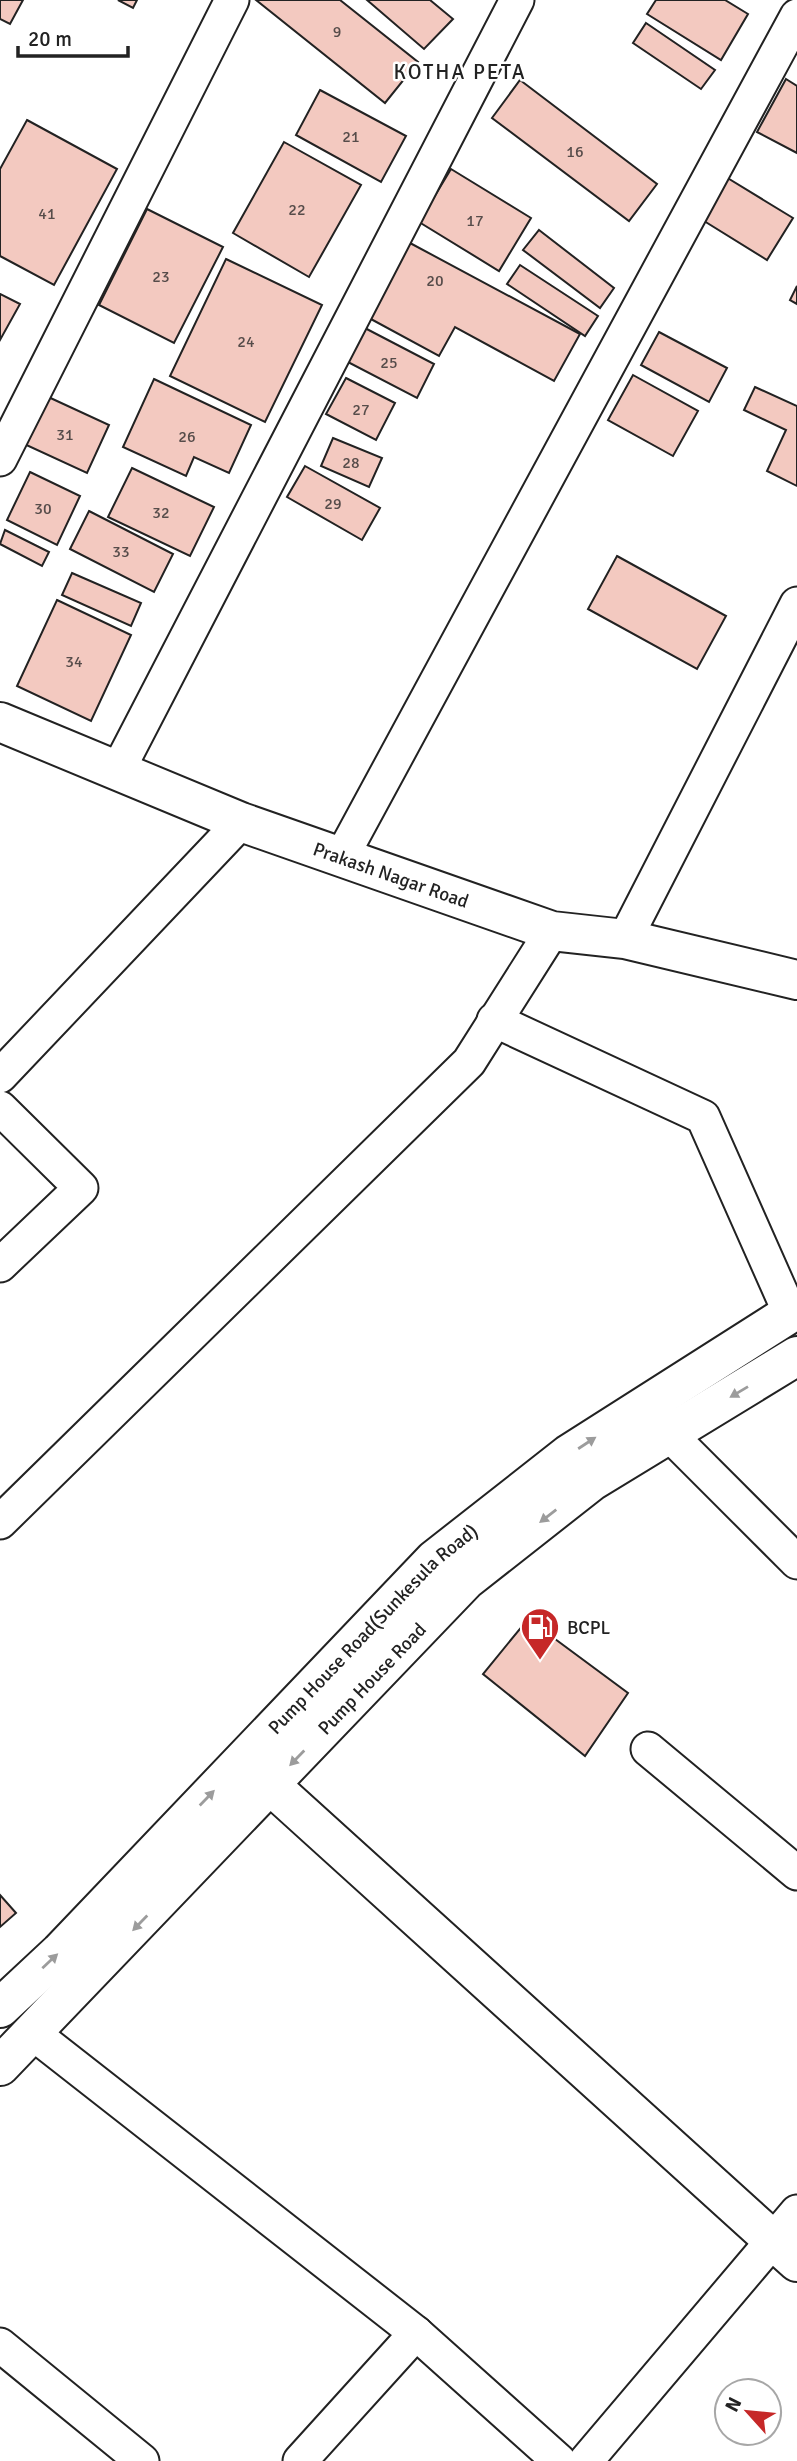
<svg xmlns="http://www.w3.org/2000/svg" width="797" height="2461" viewBox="0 0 797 2461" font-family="Signika,sans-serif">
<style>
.building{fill:#f3c9c0;stroke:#222;stroke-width:2}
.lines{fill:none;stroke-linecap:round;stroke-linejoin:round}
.minor-casing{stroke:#222;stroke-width:37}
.tertiary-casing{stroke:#222;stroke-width:42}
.secondary-casing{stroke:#222;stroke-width:42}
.minor{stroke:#fff;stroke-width:33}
.tertiary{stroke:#fff;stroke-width:38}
.secondary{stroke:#fff;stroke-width:38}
.oneway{fill:#9c9c9c}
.labels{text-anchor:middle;stroke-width:5;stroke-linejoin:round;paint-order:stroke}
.number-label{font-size:16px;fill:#564c4a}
.street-label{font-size:19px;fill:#222;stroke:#fff}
.poi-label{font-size:19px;fill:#222;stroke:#fff;text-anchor:start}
.neighbourhood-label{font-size:21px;letter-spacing:2px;fill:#222;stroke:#fff}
</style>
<rect width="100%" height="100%" fill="#fff"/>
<!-- building -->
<g class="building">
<polygon points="0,0 23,0 10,24 0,19"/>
<polygon points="118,0 137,0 133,8"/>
<polygon points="256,0 340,0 418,62 385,103"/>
<polygon points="367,0 430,0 453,19 424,49"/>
<polygon points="656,0 725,0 748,14 721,60 647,14"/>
<polygon points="646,23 715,70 701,89 633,43"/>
<polygon points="786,79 797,86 797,153 757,132"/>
<polygon points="520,80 657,184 629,221 492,118"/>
<polygon points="320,90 406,136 381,182 296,135"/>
<polygon points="27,120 117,169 54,285 0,256 0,169"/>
<polygon points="284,142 361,185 309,277 233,233"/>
<polygon points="451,169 531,218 499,271 419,222"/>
<polygon points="721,174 793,218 767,260 696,216"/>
<polygon points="147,209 223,247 174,343 99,305"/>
<polygon points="539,230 614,288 600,308 523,250"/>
<polygon points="410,243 580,334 554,381 455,327 439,356 369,318"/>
<polygon points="226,259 322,305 265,422 170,376"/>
<polygon points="520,265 598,316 585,336 507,284"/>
<polygon points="797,286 797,304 790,300"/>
<polygon points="0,294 20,304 0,340"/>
<polygon points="361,326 434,364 417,398 344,360"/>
<polygon points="659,332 727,368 709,402 641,365"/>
<polygon points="633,375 698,411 673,456 608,420"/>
<polygon points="346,378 395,403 376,440 326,414"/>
<polygon points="154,379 251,425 229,473 194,457 186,476 123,447"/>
<polygon points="755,387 797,406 797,486 767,471 786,430 744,410"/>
<polygon points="44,395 109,425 87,473 22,443"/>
<polygon points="333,438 382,458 369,487 321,466"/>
<polygon points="305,466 380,508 362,540 287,497"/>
<polygon points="132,468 214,507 190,556 108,517"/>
<polygon points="30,472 80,496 57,545 7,520"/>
<polygon points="89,511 173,554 154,592 70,549"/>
<polygon points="5,530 49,552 42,566 0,544"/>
<polygon points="617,556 726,616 697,669 588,609"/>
<polygon points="72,573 141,603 131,626 62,595"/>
<polygon points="57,600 131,635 91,721 17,686"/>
<polygon points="528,1619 628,1693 585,1756 483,1674"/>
<polygon points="0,1895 16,1913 0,1927"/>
</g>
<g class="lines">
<!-- minor casing -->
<g class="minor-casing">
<g id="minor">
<polyline points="0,459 232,0"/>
<polyline points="118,770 517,0"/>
<polyline points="341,858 797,16"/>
<polyline points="625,939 797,604"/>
<polyline points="494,1020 703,1117 790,1313"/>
<polyline points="0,1076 241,822"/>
<polyline points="0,1108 81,1188 0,1265"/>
<polyline points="669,1434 797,1562"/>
<polyline points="0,1522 469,1062 552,931"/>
<polyline points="648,1749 797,1873"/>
<polyline points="34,2034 416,2333 559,2461"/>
<polyline points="0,2345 142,2461"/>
<polyline points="300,2461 416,2333"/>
<polyline points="586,2461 797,2212"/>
</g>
</g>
<!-- tertiary casing -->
<g class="tertiary-casing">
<g id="tertiary">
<path id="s1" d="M0 722 241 822 552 931 625 939 797 980"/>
<polyline points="246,1763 797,2262"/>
</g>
</g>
<!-- secondary casing -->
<g class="secondary-casing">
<g id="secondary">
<path id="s2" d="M0 2008 60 1952 434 1560 569 1454 797 1309"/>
<path id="s3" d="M0 2066 466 1580 592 1481 797 1356"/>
</g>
</g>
<!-- minor -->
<use href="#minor" class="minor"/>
<!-- tertiary -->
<use href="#tertiary" class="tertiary"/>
<!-- secondary -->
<use href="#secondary" class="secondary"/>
</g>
<!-- one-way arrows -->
<defs><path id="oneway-solid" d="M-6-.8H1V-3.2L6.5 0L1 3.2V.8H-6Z" transform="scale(1.75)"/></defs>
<g class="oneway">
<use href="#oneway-solid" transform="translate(739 1392) rotate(149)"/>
<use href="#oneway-solid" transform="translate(587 1443) rotate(-33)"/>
<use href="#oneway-solid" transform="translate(548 1516) rotate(142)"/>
<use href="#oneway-solid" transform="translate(297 1758) rotate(134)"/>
<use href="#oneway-solid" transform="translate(207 1798) rotate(-46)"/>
<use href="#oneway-solid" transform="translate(140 1923) rotate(134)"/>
<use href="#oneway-solid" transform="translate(50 1961) rotate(-43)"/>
</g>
<!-- icons -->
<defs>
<g id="fuel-pin" transform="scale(2.0125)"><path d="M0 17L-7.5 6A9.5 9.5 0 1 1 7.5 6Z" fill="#c62828" stroke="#fff"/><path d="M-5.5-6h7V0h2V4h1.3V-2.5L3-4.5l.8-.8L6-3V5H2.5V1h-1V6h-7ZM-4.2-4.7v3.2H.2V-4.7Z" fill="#fff"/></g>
</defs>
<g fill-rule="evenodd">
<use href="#fuel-pin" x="540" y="1627"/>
</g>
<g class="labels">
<!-- number labels -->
<g class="number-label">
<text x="337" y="37">9</text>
<text x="351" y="142">21</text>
<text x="575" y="157">16</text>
<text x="297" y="215">22</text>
<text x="47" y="219">41</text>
<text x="475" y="226">17</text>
<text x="161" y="282">23</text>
<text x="435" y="286">20</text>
<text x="246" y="347">24</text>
<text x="389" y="368">25</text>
<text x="361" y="415">27</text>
<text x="65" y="440">31</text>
<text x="187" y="442">26</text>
<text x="351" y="468">28</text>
<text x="333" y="509">29</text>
<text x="43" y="514">30</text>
<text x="161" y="518">32</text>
<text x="121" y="557">33</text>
<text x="74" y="667">34</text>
</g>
<!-- street labels -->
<g class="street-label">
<text dy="7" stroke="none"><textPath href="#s1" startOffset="420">Prakash Nagar Road</textPath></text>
<text dy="7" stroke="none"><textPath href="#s2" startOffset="532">Pump House Road(Sunkesula Road)</textPath></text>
<text dy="7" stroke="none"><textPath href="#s3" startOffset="537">Pump House Road</textPath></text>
</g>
<!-- poi labels -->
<g class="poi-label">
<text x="567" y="1634">BCPL</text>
</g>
<!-- neighbourhood labels -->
<g class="neighbourhood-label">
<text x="460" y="79">KOTHA PETA</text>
</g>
</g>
<!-- north arrow -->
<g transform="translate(748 2412) rotate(297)"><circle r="33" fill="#ffffff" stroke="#a7a7a7" stroke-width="2"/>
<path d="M0-5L12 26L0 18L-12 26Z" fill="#c62828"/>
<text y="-10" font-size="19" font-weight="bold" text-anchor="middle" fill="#222222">N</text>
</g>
<!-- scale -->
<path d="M18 46v10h110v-10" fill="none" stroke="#222222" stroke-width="3.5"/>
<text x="28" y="46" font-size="21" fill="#222222" stroke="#ffffff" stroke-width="5" paint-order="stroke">20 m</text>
</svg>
